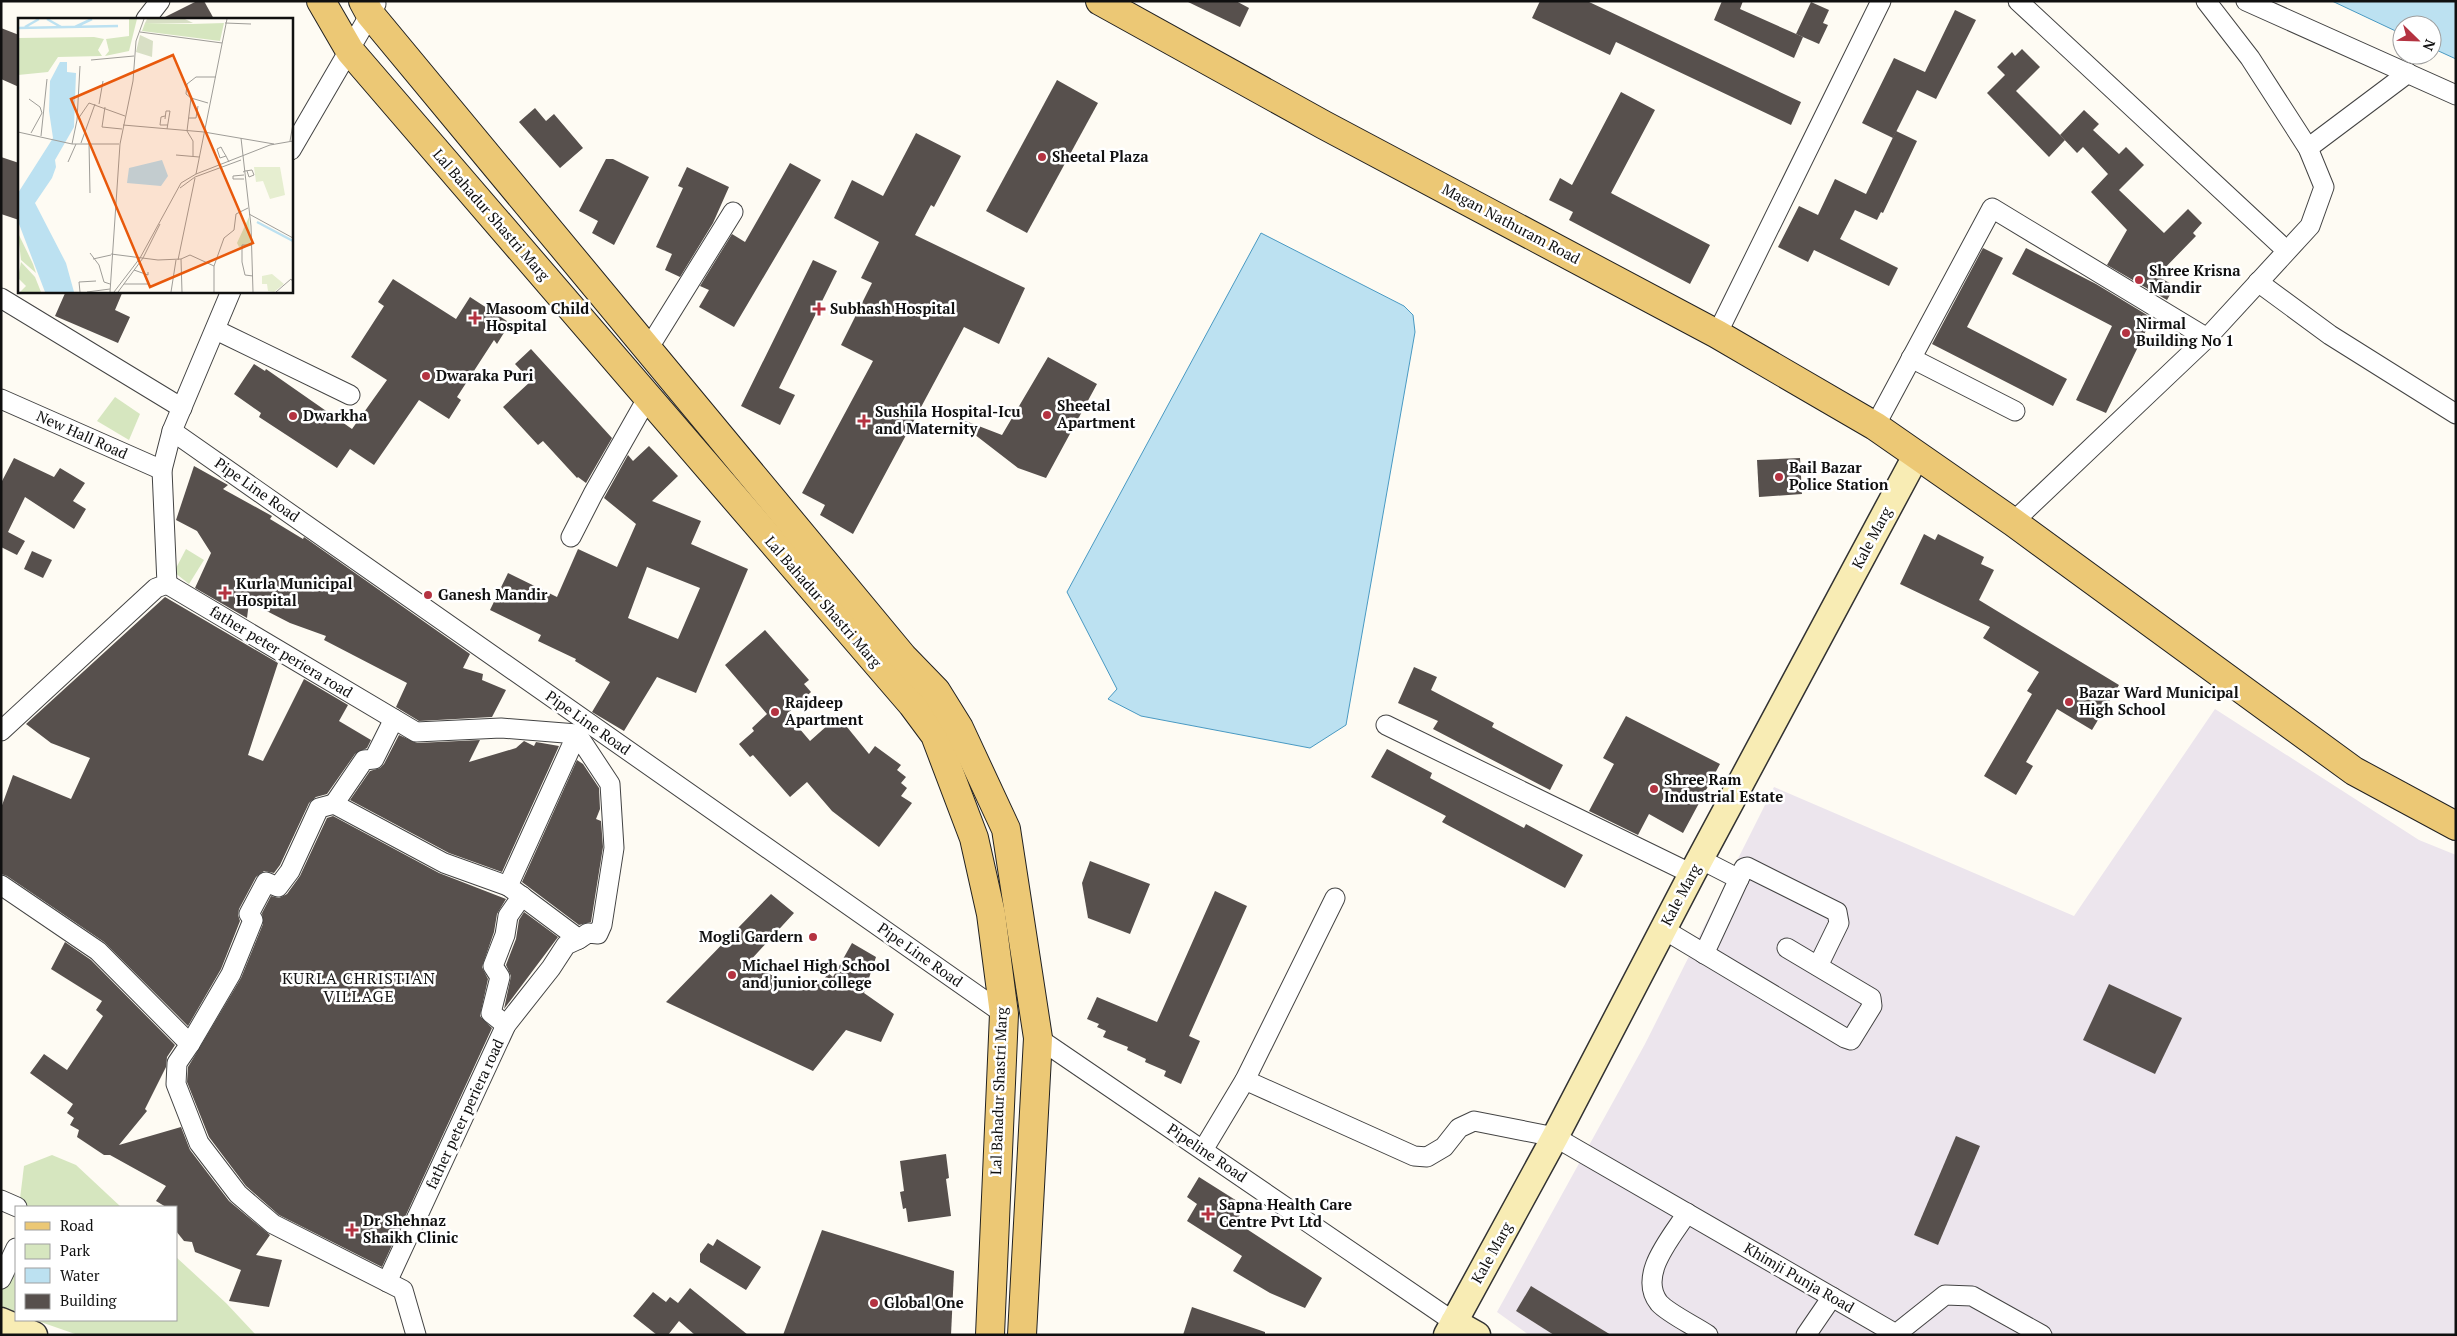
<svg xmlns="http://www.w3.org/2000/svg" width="2457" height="1336" viewBox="0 0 2457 1336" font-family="'PT Serif',serif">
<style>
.industrial{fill:#ece5ed}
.green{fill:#d6e6bf}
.water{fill:#bce1f1;stroke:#4999c2}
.building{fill:#57504d;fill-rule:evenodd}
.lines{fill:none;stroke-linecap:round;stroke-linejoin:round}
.street-casing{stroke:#434343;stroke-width:21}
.secondary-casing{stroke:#323232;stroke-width:29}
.primary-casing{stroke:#212121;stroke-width:30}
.street{stroke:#fff;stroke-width:19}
.secondary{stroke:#f8ecb4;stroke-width:26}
.primary{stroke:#ecc875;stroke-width:28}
.poi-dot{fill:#b43341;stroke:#fff;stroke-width:2}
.labels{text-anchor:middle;stroke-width:5;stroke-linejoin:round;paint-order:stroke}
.poi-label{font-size:15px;font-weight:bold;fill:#101010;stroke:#fff;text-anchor:start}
.street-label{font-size:15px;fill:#101010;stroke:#fff}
.neighbourhood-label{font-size:16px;letter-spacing:1px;fill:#101010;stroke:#fff}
.inset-river{fill:none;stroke:#bce1f1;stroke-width:2.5}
.inset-road{fill:none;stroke:#9f9d98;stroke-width:1}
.view{fill:#e8590c;fill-opacity:0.15;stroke:#e8590c;stroke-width:2.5}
.inset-edge{fill:none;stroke:#101010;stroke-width:2.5}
</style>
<rect width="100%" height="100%" fill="#fefbf3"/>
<!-- industrial -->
<polygon class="industrial" points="2215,709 2419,840 2456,855 2456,1335 1529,1335 1497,1312 1645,1044 1774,787 2074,916"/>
<!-- green -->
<g class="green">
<polygon points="115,397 140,414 129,440 97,421"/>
<polygon points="186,549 204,560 189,584 174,572"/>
<polygon points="52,1155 76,1165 121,1207 19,1207 24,1166"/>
<polygon points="16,1226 16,1313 1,1308 1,1268 15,1237"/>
<polygon points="176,1257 226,1303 256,1335 78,1335 35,1320 176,1320"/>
</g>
<!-- water -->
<g class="water">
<polygon points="2332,1 2456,1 2456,59 2432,48 2432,25 2402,25 2402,34"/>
<polygon points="1261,233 1404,306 1413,315 1415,332 1346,725 1310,748 1141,716 1108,699 1117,689 1067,592"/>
</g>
<!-- building -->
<g class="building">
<polygon points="197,1 204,1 214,19 161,19"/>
<polygon points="1186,1 1236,1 1249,8 1240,27"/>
<polygon points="1540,1 1587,1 1801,102 1791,125 1616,42 1610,55 1532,18"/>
<polygon points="1722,1 1743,1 1740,9 1803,37 1794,58 1714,20"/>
<polygon points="1811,2 1829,10 1823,23 1828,25 1819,44 1796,34"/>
<polygon points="1955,10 1976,20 1936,99 1917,90 1893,138 1862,123 1894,58 1925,72"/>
<polygon points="1,28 19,35 19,87 1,79"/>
<polygon points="2022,49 2040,67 2016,91 2065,140 2049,157 1987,93 2005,75 1997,67 2012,52 2015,56"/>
<polygon points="1057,80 1098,103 1027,233 986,211"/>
<polygon points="1621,92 1655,110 1611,193 1710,245 1690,284 1569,220 1573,212 1549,200 1560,178 1572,185"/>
<polygon points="535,108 546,121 554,114 583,148 560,168 519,122"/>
<polygon points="2084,110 2099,124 2093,130 2119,154 2126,147 2144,165 2119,190 2164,233 2188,209 2202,223 2193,233 2196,236 2157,276 2175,286 2167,300 2107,265 2127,230 2091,192 2108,174 2083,147 2077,153 2060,135"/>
<polygon points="1896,131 1917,141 1883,213 1881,212 1877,220 1855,210 1840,239 1898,268 1889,286 1814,250 1808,262 1778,247 1799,206 1818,215 1835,179 1866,194"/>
<polygon points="916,133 961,156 934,207 931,205 915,235 1025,288 999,344 964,327 853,534 820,515 825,505 802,493 873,361 841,345 872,283 861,278 879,242 834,218 852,180 883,196"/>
<polygon points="1,157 19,163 19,220 1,214"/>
<polygon points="606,159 613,159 649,177 614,245 592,233 598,221 579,211"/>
<polygon points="790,163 821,180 734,327 699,307 709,290 700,286 732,234 745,242"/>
<polygon points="687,167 729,187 713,223 680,277 665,270 672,254 656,247 683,188 678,186"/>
<polygon points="1983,248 2003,258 1967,327 2067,379 2053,406 1932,344"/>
<polygon points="2026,248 2096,284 2152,318 2106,413 2076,400 2112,326 2012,274"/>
<polygon points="813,260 837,271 779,388 795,395 780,425 741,406"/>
<polygon points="393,279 456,319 470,297 510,323 497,344 494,340 457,397 461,400 449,419 419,400 374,465 350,449 337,468 259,417 261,413 234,394 254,364 265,371 266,369 352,429 387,380 351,357 384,306 378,302"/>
<polygon points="66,291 123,291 115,310 130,317 118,343 55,316"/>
<polygon points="531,349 612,438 586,483 578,477 577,478 543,441 538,445 503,407 531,381 515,364"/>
<polygon points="1048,357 1097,384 1046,478 1018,468 961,424 963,420 1002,435"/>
<path d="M649 446 678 476 652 501 701 521 691 544 748 569 696 693 657 677 624 731 592 712 610 682 575 661 576 659 538 641 541 635 490 610 508 573 557 597 578 549 617 567 636 524 604 498 628 455 633 461ZM647 567 700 588 678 639 628 618Z"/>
<polygon points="14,458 54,477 60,468 85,483 73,501 86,509 74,529 25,497 8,532 25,541 17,555 1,547 1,483"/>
<polygon points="1800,458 1802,494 1759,497 1757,460"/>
<polygon points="194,466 228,485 223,489 272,516 270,519 303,539 304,537 470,654 463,668 483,674 482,680 506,690 492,717 419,721 396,707 407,683 324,640 326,636 290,623 249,602 247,618 195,588 211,553 197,531 176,520"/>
<polygon points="1924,534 1935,540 1938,534 1984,557 1981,564 1994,570 1979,600 2119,685 2092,730 2057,709 2026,762 2033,766 2016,795 1984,776 2032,694 2027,691 2039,672 1983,638 1990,627 1900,584"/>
<polygon points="32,551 52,560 43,578 24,569"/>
<polygon points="165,597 278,663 248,755 263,761 304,679 348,705 339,721 371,740 367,748 355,754 327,794 316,797 309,803 280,865 274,873 264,871 256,877 239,909 238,915 240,921 221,969 188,1026 104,942 7,876 1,874 1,808 13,775 71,799 90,758 51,743 26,724"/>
<polygon points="765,630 809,680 804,684 811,692 787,714 810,741 838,716 869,754 875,746 901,765 897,770 906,777 901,783 907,788 901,796 912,803 879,847 832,811 807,782 790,797 753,755 750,757 739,744 754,731 752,728 767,714 725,665"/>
<polygon points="1414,667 1437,677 1431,690 1494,723 1492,727 1563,765 1550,790 1433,729 1438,721 1398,703"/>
<polygon points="1626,716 1720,764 1683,833 1649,814 1638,835 1589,811 1614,764 1603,758"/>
<polygon points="399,735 417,743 480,740 469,762 516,748 524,741 534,746 536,742 559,746 502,872 449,853 350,800 370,771 380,768 384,764"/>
<polygon points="1387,749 1432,773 1430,778 1524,828 1526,824 1583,855 1565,888 1442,822 1446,816 1371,777"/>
<polygon points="577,760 583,764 599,788 600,809 596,819 601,821 603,847 591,922 579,925 522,882"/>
<polygon points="333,816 439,873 506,899 497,914 494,932 482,967 488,979 480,1016 492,1028 382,1267 279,1215 246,1186 209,1137 187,1082 188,1067 241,978 263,924 262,913 271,896 279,898 287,894 300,876 327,818"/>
<polygon points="1090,861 1150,884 1130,934 1088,918 1082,883"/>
<polygon points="1215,891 1247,906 1189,1036 1200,1041 1181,1084 1164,1076 1166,1071 1145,1062 1146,1059 1127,1050 1128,1047 1103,1037 1106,1031 1097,1027 1099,1024 1087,1019 1097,997 1157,1022"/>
<polygon points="771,894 794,913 748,963 787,983 823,981 828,973 833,977 852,943 876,957 864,993 894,1014 881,1042 846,1030 813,1071 666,1002"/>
<polygon points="524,912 558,937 504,1009 511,976 506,965 516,939 519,920"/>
<polygon points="65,942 91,960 175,1045 167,1057 166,1067 145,1109 147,1111 119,1145 181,1127 190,1150 229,1201 270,1235 256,1255 282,1260 269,1307 229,1301 241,1270 195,1252 192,1242 184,1241 176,1231 176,1207 166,1207 156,1201 166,1186 110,1155 104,1155 77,1137 79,1130 70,1125 74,1118 67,1113 73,1104 30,1073 44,1054 67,1070 103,1016 96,1010 102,1001 51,969"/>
<polygon points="2109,984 2182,1018 2155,1074 2083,1040"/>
<polygon points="1956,1136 1980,1146 1938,1245 1914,1235"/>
<polygon points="946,1154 949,1178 946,1179 951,1216 908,1222 906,1208 903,1209 900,1192 904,1191 900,1161"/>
<polygon points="1199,1177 1245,1206 1236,1222 1322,1278 1305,1308 1270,1293 1233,1271 1242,1256 1187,1221 1197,1204 1187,1197"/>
<polygon points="822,1230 954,1271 951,1335 783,1335"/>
<polygon points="717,1239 761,1267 746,1290 700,1262 700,1254 708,1243 713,1246"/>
<polygon points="1531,1286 1611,1335 1554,1335 1516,1311"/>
<polygon points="690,1288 748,1335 695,1335 679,1321 668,1335 657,1335 633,1316 653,1292 666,1302 670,1297 678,1303"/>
<polygon points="1192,1307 1265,1332 1265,1335 1183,1335"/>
</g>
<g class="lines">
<!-- street casing -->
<g class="street-casing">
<g id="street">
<polyline points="2018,1 2286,250"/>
<polyline points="2246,1 2456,95"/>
<polyline points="146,19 160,1"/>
<polyline points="2308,148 2408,73"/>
<polyline points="291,150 376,4"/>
<polyline points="2258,282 2330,335 2456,414"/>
<polyline points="1,298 182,408"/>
<polyline points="216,330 350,395"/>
<polyline points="1717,334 1881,1"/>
<polyline points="648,349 733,212"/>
<polyline points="1911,358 2015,411"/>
<polyline points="1,399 162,470"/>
<polyline points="1875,426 1992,208 2207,338"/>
<polyline points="172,431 1004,1014"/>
<polyline points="2013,522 2207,338 2310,226 2324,187 2308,148 2250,58 2206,1"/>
<polyline points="571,537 593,494 648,397"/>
<polyline points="167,584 416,732 501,728 577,734 508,886 579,939 588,933 598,934 602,925 614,848 610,784 577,734"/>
<polyline points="394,719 374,759 364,760 334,804 444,863 508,886"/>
<polyline points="1386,725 1692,874"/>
<polyline points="1,731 156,588 167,584 162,470 172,431 231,291"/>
<polyline points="1700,859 1739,879"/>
<polyline points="1,885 98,951 190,1044 177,1063 176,1084 199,1143 238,1194 273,1224 403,1290 416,1335"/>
<polyline points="1663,929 1845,1038 1851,1040 1872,1006 1871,998 1787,948"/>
<polyline points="1704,954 1744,868 1747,867 1837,912 1839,923 1818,966"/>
<polyline points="506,1025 491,1013 500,977 493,966 505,935 508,916 522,896"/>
<polyline points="1038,1038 1454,1322"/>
<polyline points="190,1044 231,974 253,920 249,914 266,882 278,887 290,871 319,808 334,804"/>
<polyline points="1245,1080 1414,1156 1427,1157 1444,1147 1459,1128 1474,1121 1555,1137 1896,1334 1945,1295 1972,1296 2042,1335"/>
<polyline points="1203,1150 1245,1080 1335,898"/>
<polyline points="1,1200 17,1207"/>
<path d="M1687 1213C1672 1237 1637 1275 1659 1303 1669 1314 1695 1326 1708 1335"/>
<polyline points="1,1279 16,1248"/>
<polyline points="387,1282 506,1025 551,968 566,945 579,939"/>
<polyline points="1806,1335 1832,1297"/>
</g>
</g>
<!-- secondary casing -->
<g class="secondary-casing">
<g id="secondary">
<polyline points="1,1321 34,1335"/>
<polyline points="1454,1322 1477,1335"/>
<polyline points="1447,1335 1555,1137 1692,874 1916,456"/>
</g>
</g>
<!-- primary casing -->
<g class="primary-casing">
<g id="primary">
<polyline points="321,1 350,51 912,704 935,735 974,838 991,914 1004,1014 990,1335"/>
<polyline points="363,1 370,14 903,657 936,691 959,728 1006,829 1038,1038 1022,1335"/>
<polyline points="1100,1 1324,125 1717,334 1875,426 2013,522 2354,771 2456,826"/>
</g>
</g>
<!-- street -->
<use href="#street" class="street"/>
<!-- secondary -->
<use href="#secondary" class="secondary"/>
<!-- primary -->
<use href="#primary" class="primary"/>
</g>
<!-- markers -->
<g class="poi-dot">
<circle cx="1042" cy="157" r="5"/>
<circle cx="2139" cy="280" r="5"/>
<path d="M816.5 301.5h5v5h5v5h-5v5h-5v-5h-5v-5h5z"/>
<path d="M472.5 310.5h5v5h5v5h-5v5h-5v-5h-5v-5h5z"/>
<circle cx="2126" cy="333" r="5"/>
<circle cx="426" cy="376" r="5"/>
<circle cx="1047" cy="415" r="5"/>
<circle cx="293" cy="416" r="5"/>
<path d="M861.5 413.5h5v5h5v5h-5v5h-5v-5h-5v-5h5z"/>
<circle cx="1779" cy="477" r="5"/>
<path d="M222.5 585.5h5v5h5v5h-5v5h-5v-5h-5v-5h5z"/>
<circle cx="428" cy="595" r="5"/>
<circle cx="2069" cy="702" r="5"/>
<circle cx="775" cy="712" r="5"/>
<circle cx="1654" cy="789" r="5"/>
<circle cx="813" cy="937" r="5"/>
<circle cx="732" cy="975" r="5"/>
<path d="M1205.5 1206.5h5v5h5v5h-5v5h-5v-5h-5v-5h5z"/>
<path d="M349.5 1222.5h5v5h5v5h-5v5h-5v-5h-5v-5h5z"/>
<circle cx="874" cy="1303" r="5"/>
</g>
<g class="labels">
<!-- poi labels -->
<g class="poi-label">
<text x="1052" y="162">Sheetal Plaza</text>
<text x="2149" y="276">Shree Krisna<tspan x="2149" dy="17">Mandir</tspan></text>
<text x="486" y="314">Masoom Child<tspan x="486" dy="17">Hospital</tspan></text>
<text x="830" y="314">Subhash Hospital</text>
<text x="2136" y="329">Nirmal<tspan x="2136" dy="17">Building No 1</tspan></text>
<text x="436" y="381">Dwaraka Puri</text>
<text x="1057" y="411">Sheetal<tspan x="1057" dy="17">Apartment</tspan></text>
<text x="875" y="417">Sushila Hospital-Icu<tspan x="875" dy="17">and Maternity</tspan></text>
<text x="303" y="421">Dwarkha</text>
<text x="1789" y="473">Bail Bazar<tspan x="1789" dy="17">Police Station</tspan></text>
<text x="236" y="589">Kurla Municipal<tspan x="236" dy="17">Hospital</tspan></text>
<text x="438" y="600">Ganesh Mandir</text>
<text x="2079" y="698">Bazar Ward Municipal<tspan x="2079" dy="17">High School</tspan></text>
<text x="785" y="708">Rajdeep<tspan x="785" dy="17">Apartment</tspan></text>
<text x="1664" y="785">Shree Ram<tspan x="1664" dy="17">Industrial Estate</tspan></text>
<text x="803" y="942" text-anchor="end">Mogli Gardern</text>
<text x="742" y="971">Michael High School<tspan x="742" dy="17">and junior college</tspan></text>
<text x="1219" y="1210">Sapna Health Care<tspan x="1219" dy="17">Centre Pvt Ltd</tspan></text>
<text x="363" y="1226">Dr Shehnaz<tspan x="363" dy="17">Shaikh Clinic</tspan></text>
<text x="884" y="1308">Global One</text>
</g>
<!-- street labels -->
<g class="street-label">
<text transform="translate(491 215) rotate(49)" y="5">Lal Bahadur Shastri Marg</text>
<text transform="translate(1511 224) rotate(28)" y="5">Magan Nathuram Road</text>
<text transform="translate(82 435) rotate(24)" y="5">New Hall Road</text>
<text transform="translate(257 490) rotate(35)" y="5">Pipe Line Road</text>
<text transform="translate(1872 538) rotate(-62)" y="5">Kale Marg</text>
<text transform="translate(823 602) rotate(49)" y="5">Lal Bahadur Shastri Marg</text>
<text transform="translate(281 652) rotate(31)" y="5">father peter periera road</text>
<text transform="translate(588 723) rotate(35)" y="5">Pipe Line Road</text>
<text transform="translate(1681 895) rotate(-62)" y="5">Kale Marg</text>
<text transform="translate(920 955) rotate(35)" y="5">Pipe Line Road</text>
<text transform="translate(999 1091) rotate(-88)" y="5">Lal Bahadur Shastri Marg</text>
<text transform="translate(465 1114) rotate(-65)" y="5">father peter periera road</text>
<text transform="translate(1207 1153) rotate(34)" y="5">Pipeline Road</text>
<text transform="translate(1492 1253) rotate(-61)" y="5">Kale Marg</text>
<text transform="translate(1799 1278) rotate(30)" y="5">Khimji Punja Road</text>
</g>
<!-- neighbourhood labels -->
<g class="neighbourhood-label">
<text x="359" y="984">KURLA CHRISTIAN<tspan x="359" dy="18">VILLAGE</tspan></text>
</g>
</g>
<!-- overview -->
<g transform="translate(18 18)">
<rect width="275" height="275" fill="#fefbf3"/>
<path d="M111 1H119L111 33 87 38 91 33 88 21 111 18ZM127 5 174 6 206 5 202 23 124 13ZM76 19 86 21 80 32 84 38 40 39 30 54 0 57V20ZM231 199 233 228 221 229 219 225ZM0 215 15 246 18 255 3 242ZM3 244 17 259 23 274H2L8 268 0 260Z" fill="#d6e6bf"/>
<path d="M129 1H167L175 5H127ZM122 17 135 23 134 39 118 34Z" fill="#d8dfc5"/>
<path d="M236 149H262L267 177 252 181 245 163 238 164ZM254 256 266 266 256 274 250 273 249 266H244V258Z" fill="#e6eed0"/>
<path d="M42 44H49V54L58 55 56 109 37 142 38 149 34 160 17 185 48 245 56 274H27L1 206 0 175 35 120 31 93 32 63ZM144 142 150 158 143 168 109 165 111 150Z" fill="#bce1f1"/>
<path class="inset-river" d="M29 1 43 9M7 9 21 1M57 9 74 1M0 10 100 8M239 204 275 223"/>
<path class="inset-road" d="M207 5 233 6M122 14 204 25M73 42 116 38M173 80 190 85M11 81 22 89 24 95 13 115M81 86 85 63M87 89 84 109 104 111M147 98 143 99 142 107H150M171 100H178L180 88M60 101 71 85 107 98M147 101 148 93H152L149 111M105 107 186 114 256 126M0 114 54 126H101M23 118 29 61M223 120 233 208 235 274M272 123 275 106M63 125 77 86M71 125 72 175M54 126 59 102 62 48M158 137 181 139M175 138V123L169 113 173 80 168 76 169 66 178 59H198M208 138 202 140 199 131 203 129 205 133 208 138 211 144M50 144 58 126M225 154 227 153 234 152 236 157 231 159 229 153M178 156 209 1M226 157 215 158V161H226M162 170 177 159 223 142M231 196 275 220M234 227H224V244L227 257 235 258M72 235 81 247 86 264 92 266M93 236 140 242 163 241 172 237 196 248M75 241 93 237M163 241 164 274M160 242 177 160M196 248 206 220 216 212 218 196 230 190M196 248V274M116 252 130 257V254M106 266H130M62 274 61 264 78 263M69 274 92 271M92 274 102 126 115 63 118 23 126 1M96 274 122 240 163 165 178 156 252 127 275 123M100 274 125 240 142 206M153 274 158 242M258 274 273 261 275 264"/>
<path class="view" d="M155 37 235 225 132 269 53 81Z"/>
<rect width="275" height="275" class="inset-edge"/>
</g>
<!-- border -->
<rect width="2457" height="1336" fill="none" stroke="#101010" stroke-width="5"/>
<!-- legend -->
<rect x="15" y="1206" width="162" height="115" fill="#ffffff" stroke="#9f9f9f"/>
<rect x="25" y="1222" width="25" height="8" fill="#ecc875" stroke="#9f9f9f"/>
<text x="60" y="1231" font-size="15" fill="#101010">Road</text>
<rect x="25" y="1244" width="25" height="15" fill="#d6e6bf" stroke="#9f9f9f"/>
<text x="60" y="1256" font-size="15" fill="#101010">Park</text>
<rect x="25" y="1268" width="25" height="15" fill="#bce1f1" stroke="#9f9f9f"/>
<text x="60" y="1281" font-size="15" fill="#101010">Water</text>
<rect x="25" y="1294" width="25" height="15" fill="#57504d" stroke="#9f9f9f"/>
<text x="60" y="1306" font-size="15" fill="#101010">Building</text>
<!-- north arrow -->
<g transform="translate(2417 40) rotate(113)"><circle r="24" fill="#ffffff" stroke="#9f9f9f"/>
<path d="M0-4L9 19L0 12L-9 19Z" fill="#b43341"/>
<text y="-8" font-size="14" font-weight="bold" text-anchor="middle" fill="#101010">N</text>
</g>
</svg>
